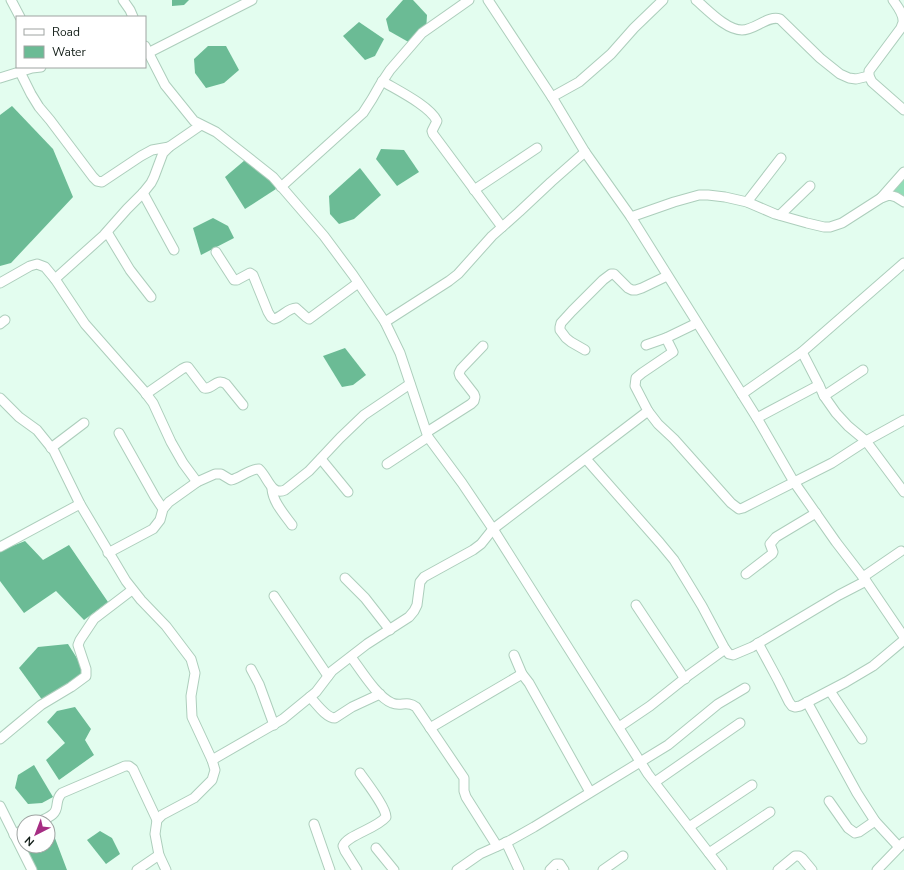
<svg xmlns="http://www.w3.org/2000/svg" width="904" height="870" viewBox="0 0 904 870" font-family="'Nunito Sans',sans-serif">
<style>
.green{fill:#91ddb7}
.water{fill:#6bbb95}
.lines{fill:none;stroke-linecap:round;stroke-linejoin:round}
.minor-casing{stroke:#adcebc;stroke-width:11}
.minor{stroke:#fff;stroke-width:9}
</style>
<rect width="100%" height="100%" fill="#e3fdef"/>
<!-- green -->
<polygon class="green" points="904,178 904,207 899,204 892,195 894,187"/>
<!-- water -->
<g class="water">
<polygon points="172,0 189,0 184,5 172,6"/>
<polygon points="403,0 413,0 427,15 426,31 412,44 389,31 386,19"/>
<polygon points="359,22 384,39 375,56 365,60 343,36"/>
<polygon points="208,46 226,46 239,70 224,83 206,88 195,73 194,59"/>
<polygon points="12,106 53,149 73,197 11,263 0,266 0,115"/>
<polygon points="381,149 404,150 419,172 397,186 376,159"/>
<polygon points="245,160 272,181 276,189 245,209 225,177"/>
<polygon points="360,168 381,195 354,219 339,224 330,214 329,196"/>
<polygon points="213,218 228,226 234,238 201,255 193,228"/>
<polygon points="345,348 366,375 353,385 342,387 323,356"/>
<polygon points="25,541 43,560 69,545 108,602 84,620 56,591 24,613 0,581 0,551"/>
<polygon points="68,644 85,671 43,701 19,668 38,647"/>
<polygon points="75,707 91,729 85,740 94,755 59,780 46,760 65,743 47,722 57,711"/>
<polygon points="34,765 53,797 42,803 28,804 15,788 18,775"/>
<polygon points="50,825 67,870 34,870 25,846 48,846 48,826"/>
<polygon points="100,831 112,838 120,854 106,864 87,840"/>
</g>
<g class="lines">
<!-- minor casing -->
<g class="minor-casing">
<g id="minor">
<polyline points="11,0 20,17"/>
<polyline points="123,0 130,10 133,17"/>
<polyline points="488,0 552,97 585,152 631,217 757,418 794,482 836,542 866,581 904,637"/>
<path d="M696 0C707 9 726 30 742 30 755 30 768 15 780 19L820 58 840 74 849 78 856 79 869 76"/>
<path d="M893 0C897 6 904 14 903 22 903 23 901 27 901 28L869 71V76L872 82 904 110"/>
<polyline points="145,46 165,85 194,121 216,132 273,177 324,236 353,275 385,322 400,353 428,437 462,483 493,529 648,774 722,870"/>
<polyline points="145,54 148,53 252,0"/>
<polyline points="20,72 31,94 39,107 50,120 93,177 97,181 102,182 141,156 152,150 169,147"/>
<polyline points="0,78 32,68 41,67"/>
<path d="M382 81C397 90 430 106 437 121L432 131 433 134 502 227"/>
<polyline points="552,97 579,82 611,54 634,28 663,0"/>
<polyline points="281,187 363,113 372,99 380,85 390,70 422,33 469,0"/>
<polyline points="474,190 537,148"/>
<polyline points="143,193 174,250"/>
<polyline points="881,198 904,172"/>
<polyline points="747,202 781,158"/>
<polyline points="780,215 810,186"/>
<polyline points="631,217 674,202 699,195 708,195 725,197 747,202 775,214 807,223 824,227 830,227 842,223 881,198 889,195 896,197 904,202"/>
<polyline points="107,232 130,270 151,297"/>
<path d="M216 252 234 280H237L250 273 253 275 268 312 271 317 274 319C282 317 288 308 296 308L306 317 309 319 358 283"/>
<polyline points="55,279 104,235 127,209 143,193 151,183 154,177 163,153 169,147 201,125"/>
<polyline points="0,283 30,266 37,264 45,267 55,279 85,324 144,391 153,403 171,442 183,463 197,482"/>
<polyline points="385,322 449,281 458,274 492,236 519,212 551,182 585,152"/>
<polyline points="697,323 666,338 673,352 642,373 636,378 635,386 648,411 658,424 674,439 731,503 739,509 743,508 832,463 866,441 904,420"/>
<polyline points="0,324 5,320"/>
<polyline points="646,345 666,338"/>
<polyline points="585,350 571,342 566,338 560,330 560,327 561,323 572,311 603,280 611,274 614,274 628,288 632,290 636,290 642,288 667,276"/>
<polyline points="802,352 819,385 824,396 836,413 848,426 866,441 904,492"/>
<path d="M146 394 182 369 186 367H188L204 388C213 390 216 377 226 384L243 405"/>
<polyline points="742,394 802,352 904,263"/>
<polyline points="824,396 863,370"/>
<polyline points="0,398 19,417 37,430 54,451 80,504 126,581 141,600 166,626 191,659 195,673 191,696 192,717 212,760 215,770 212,780 194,798 162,815 157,820 155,834 159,855 166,870"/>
<polyline points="757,418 819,385"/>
<polyline points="427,432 471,404 474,401 475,397 474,394 460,376 459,373 461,369 483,346"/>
<polyline points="119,433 155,497 163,509"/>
<polyline points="51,448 84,423"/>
<polyline points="321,459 348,492"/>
<polyline points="586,459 660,543 674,560 702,606 725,649 729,654 733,655 752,647 839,595 866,581"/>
<polyline points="387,464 428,437"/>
<path d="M272 489C273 502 284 514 292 525"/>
<polyline points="0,547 80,504"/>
<path d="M108 553 153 529 160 520 163 509 169 502 197 482 215 474H221L231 480C240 478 251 468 259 469 268 477 271 496 285 490L309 471 340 438 364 415 410 384"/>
<polyline points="746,574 772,554 773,552 770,544 776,537 816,513"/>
<polyline points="863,577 901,551"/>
<polyline points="345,578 365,598 390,630"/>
<polyline points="274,596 328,676"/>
<polyline points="636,605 685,679"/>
<polyline points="758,643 778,680 789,702 792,706 795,707 800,706 846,682 873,666 904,640"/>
<polyline points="514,655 522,674 529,683 590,792"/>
<path d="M351 657C361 670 377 697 392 703 401 707 407 700 416 707L464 778V791L466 797 497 846"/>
<polyline points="251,669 259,684 274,725"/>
<polyline points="830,691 862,739"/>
<path d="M310 697C316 703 326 718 335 718L352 707 380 694"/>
<polyline points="807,702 857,793 875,821 899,847"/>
<polyline points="619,727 650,706 689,675 725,649"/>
<polyline points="430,728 522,674"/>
<polyline points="0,739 41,705 71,687 86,676 86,669 78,645 80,640 94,619 132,590"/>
<polyline points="212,760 283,719 316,692 332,671 367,644 409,617 414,611 417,605 420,582 424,577 473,550 481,544 493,529 648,411"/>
<polyline points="655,782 740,723"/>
<polyline points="829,801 848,828 855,833 859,832 875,821"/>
<polyline points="0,806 32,870"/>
<path d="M38 822C43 820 50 817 53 814 60 808 54 800 62 793L125 766H129L133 769 157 820"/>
<polyline points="314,824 330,870"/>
<polyline points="689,827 752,785"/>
<polyline points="14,835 24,829"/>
<polyline points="506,842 519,870"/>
<polyline points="376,848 394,870"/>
<polyline points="709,853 770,812"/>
<polyline points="137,870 159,855"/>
<path d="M357 870 345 851 343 846C347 835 376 829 386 817 386 807 366 782 360 773"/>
<polyline points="457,870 480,854 509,841 534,827 668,745 718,704 745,688"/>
<polyline points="550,870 556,864 560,864 564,870"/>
<polyline points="603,870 623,856"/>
<polyline points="778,870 795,856 799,856 802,858 812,870"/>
<polyline points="877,870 904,842"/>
</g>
</g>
<!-- minor -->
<use href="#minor" class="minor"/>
</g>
<!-- legend -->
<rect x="16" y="16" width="130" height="52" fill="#ffffff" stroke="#9fa4a2"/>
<rect x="24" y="29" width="20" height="6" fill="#ffffff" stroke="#9fa4a2"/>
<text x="52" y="36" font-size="12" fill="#101c16">Road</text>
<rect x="24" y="46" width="20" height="12" fill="#6bbb95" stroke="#9fa4a2"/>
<text x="52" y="56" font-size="12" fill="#101c16">Water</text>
<!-- north arrow -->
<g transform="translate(36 834) rotate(222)"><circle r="19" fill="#ffffff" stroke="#9fa4a2"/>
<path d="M0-3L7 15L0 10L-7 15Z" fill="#a62d83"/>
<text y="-6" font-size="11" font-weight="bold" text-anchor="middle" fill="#101c16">N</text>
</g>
</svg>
